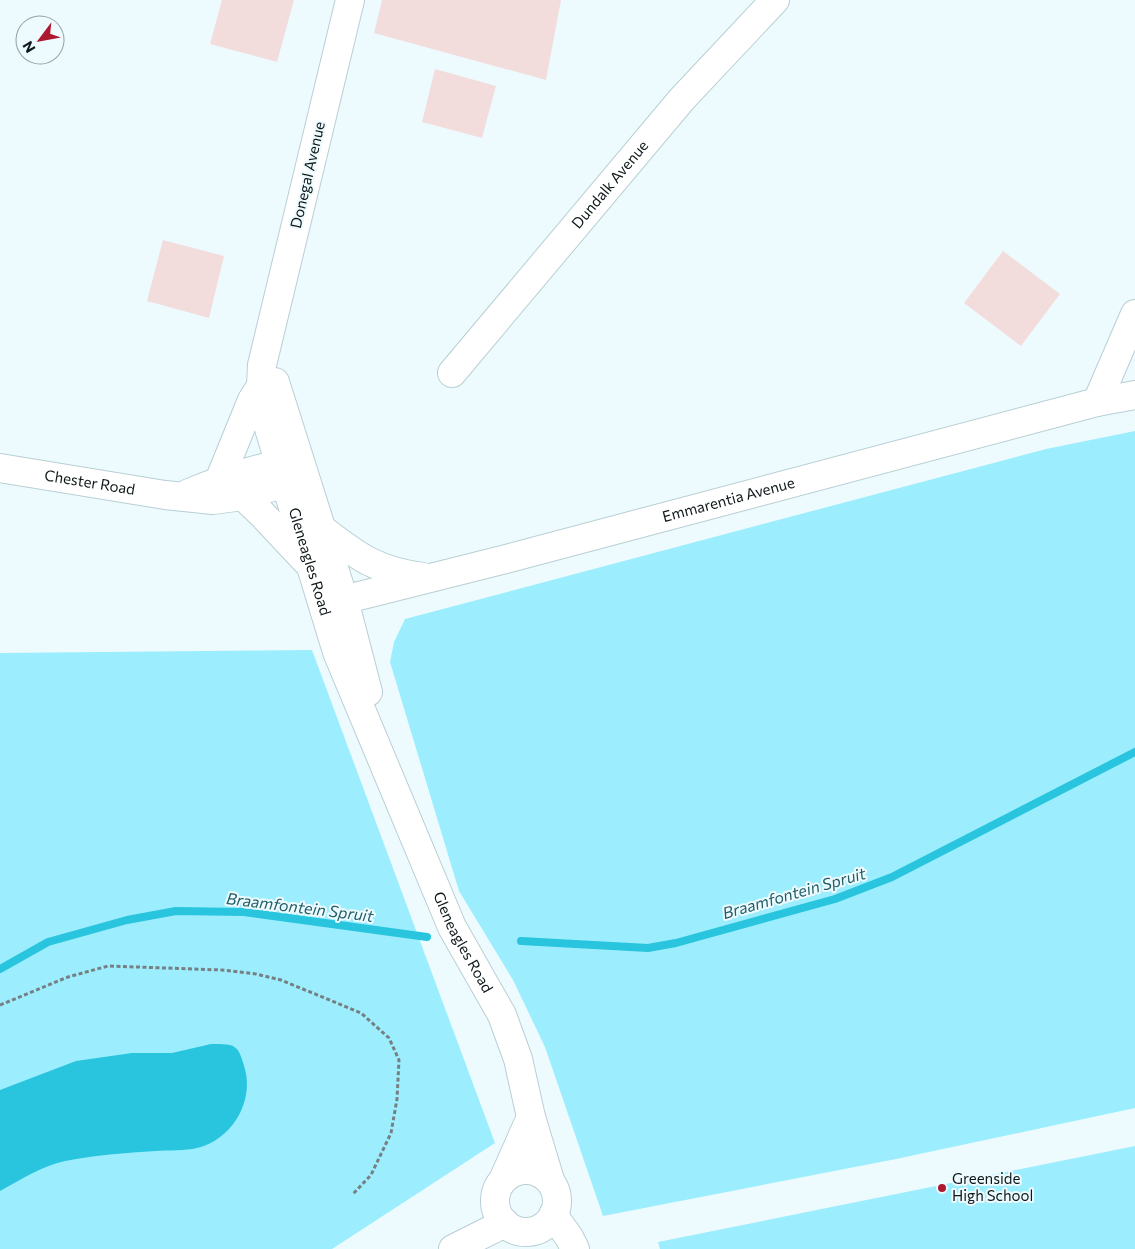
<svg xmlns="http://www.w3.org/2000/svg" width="1135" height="1249" viewBox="0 0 1135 1249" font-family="Commissioner,sans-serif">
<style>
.green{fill:#9ceefe}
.water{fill:#29c5de}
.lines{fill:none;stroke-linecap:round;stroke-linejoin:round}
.stream{stroke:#29c5de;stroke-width:8}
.building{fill:#f3dddc}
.minor-casing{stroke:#b8cfd4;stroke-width:30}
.path{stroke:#768083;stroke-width:3;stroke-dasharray:4 2.5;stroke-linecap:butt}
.minor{stroke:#fff;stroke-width:28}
.poi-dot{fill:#ad1831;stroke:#edfbfe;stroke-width:2}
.labels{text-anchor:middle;stroke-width:4;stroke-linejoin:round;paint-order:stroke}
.street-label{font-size:15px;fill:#0f1719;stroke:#edfbfe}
.poi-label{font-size:15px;fill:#0f1719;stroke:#edfbfe;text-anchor:start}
.water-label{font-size:16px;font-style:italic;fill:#235d68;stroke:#edfbfe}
</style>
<rect width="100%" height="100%" fill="#edfbfe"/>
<!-- green -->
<g class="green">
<polygon points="1135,431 1135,1108 896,1159 603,1216 545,1047 513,980 459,891 390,662 394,642 405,619 1046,449"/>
<polygon points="312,650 495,1143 332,1249 0,1249 0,653"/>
<polygon points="1135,1146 1135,1249 660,1249 658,1242"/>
</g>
<!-- water -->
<path class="water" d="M211 1044C236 1044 238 1044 245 1069 254 1103 231 1140 197 1148 185 1151 169 1150 156 1151 125 1153 95 1155 65 1161 42 1166 20 1180 0 1191V1090L76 1061 132 1053H172Z"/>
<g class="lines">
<!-- stream -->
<g class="stream">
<polyline points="521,941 648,948 676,943 835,899 892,877 1135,752"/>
<polyline points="0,969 48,942 127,920 176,911 244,912 427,937"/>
</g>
</g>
<!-- building -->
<g class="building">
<polygon points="222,0 294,0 277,62 210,44"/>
<polygon points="382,0 561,0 546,80 374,33"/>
<polygon points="435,69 496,86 482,138 422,122"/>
<polygon points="163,240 224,256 209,318 147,301"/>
<polygon points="1003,251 1060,294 1021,346 964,303"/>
</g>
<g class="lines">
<!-- minor casing -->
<g class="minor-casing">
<g id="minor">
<path id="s1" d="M350 0 262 365 261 386 263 406 270 432 337 652 452 927 502 1015 518 1059 531 1117 550 1180"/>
<path id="s2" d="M452 373 682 99 775 0"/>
<polyline points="275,382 344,600 368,692"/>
<polyline points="1097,402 1135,314"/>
<path id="s3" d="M0 468 165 495 213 500 243 496 286 483 303 481"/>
<polyline points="219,481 252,400 261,386"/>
<path d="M189 493C223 479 259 467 296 461"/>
<polyline points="243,496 262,514 306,561"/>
<path d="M322 529C358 557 377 571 423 577"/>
<path id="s4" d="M323 605 506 559 1097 402 1135 395"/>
<circle cx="526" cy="1201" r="31"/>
<polyline points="504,1178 531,1117"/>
<polyline points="553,1215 569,1237 575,1249"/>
<polyline points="453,1249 505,1223"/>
</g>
</g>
<!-- path -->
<polyline class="path" points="0,1005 68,977 108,966 222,970 256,974 281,980 361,1013 389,1038 399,1060 397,1099 391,1133 371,1175 353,1194"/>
<!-- minor -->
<use href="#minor" class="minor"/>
</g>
<!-- markers -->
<circle class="poi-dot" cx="942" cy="1188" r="5"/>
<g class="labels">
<!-- street labels -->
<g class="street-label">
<text transform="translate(308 175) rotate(-77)" y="5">Donegal Avenue</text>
<text dy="5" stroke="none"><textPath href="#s2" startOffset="246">Dundalk Avenue</textPath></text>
<text dy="5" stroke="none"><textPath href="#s3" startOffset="91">Chester Road</textPath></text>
<text dy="5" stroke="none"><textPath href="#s4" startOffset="419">Emmarentia Avenue</textPath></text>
<text dy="5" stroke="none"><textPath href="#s1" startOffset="579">Gleneagles Road</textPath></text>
<text dy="5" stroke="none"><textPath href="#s1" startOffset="990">Gleneagles Road</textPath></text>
</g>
<!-- poi labels -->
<g class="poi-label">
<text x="952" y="1184">Greenside<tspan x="952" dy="17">High School</tspan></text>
</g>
<!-- water labels -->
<g class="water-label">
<text transform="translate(794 893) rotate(-16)" y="6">Braamfontein Spruit</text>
<text transform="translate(300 907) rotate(7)" y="6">Braamfontein Spruit</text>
</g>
</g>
<!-- north arrow -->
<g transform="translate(40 40) rotate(238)"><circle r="24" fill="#edfbfe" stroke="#94a0a2"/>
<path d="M0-4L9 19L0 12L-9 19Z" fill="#ad1831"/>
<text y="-8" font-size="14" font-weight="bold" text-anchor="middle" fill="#0f1719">N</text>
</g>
</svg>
